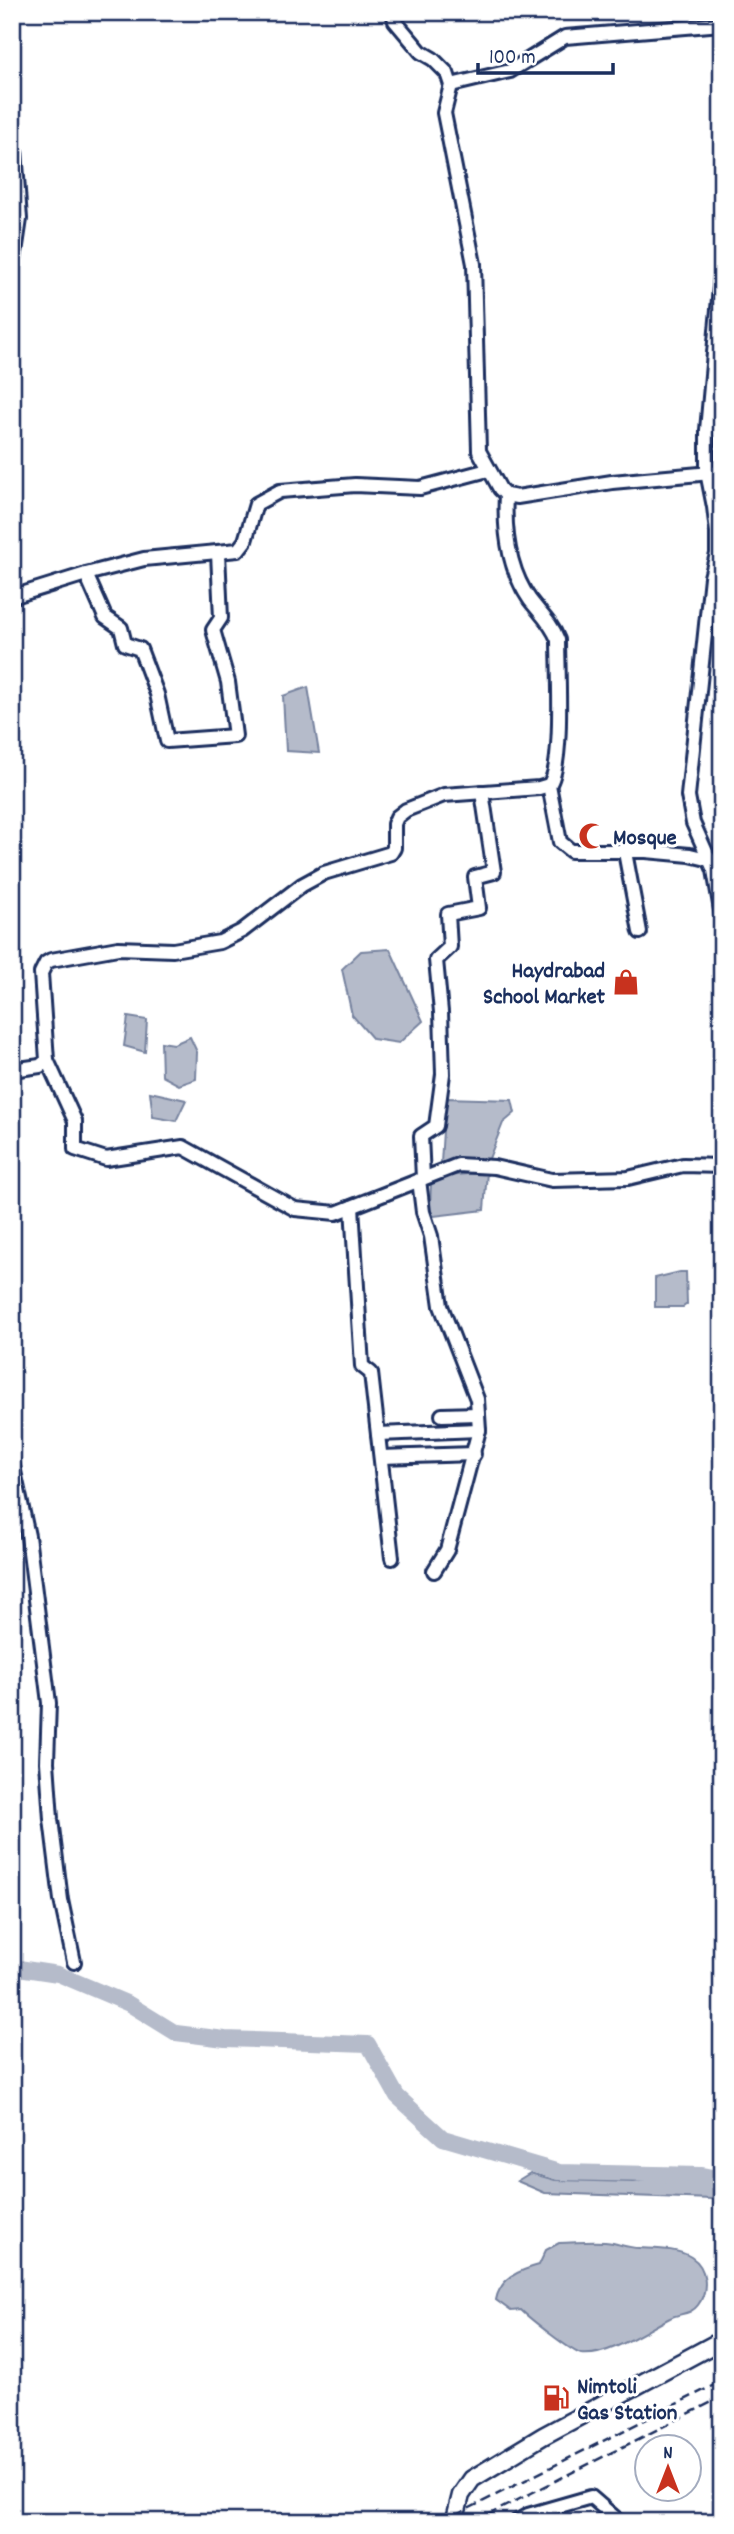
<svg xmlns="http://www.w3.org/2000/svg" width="734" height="2534" viewBox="0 0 734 2534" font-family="Dekko,sans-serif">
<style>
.water{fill:#b5bbca;stroke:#77839f;stroke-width:2}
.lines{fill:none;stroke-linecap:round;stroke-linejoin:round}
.river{stroke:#b5bbca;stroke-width:16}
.minor-casing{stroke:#1b2f5e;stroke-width:18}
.major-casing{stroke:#1b2f5e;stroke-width:21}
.minor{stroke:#fff;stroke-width:12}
.major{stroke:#fff;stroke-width:16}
.rail{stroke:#1b2f5e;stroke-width:2.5;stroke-dasharray:10 5;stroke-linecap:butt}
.labels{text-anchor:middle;stroke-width:6;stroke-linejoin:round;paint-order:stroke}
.poi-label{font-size:23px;font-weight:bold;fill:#1b2f5e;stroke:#fff;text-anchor:start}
</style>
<rect width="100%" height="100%" fill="#fff"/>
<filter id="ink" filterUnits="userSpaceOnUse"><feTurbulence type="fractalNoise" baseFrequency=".0143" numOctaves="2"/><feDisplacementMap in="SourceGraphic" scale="14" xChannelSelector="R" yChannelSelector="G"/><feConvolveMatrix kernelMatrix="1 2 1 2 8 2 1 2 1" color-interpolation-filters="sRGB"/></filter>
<g filter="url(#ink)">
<!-- water -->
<g class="water">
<polygon points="308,687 319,753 286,751 283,696"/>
<polygon points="390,949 423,1021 399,1043 373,1039 352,1015 342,969 361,951"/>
<polygon points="128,1017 147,1020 145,1052 124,1046"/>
<polygon points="190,1037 197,1052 196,1079 179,1085 162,1076 161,1042 174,1044"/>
<polygon points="150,1092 186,1100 176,1121 153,1117"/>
<polygon points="445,1098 512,1100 515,1113 503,1123 488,1161 441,1163"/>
<polygon points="487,1172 484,1210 434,1216 430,1211 431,1182 437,1177"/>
<polygon points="680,1272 686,1272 687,1304 683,1307 655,1307 655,1278"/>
<polygon points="530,2173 555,2180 634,2182 677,2175 722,2181 722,2202 713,2199 545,2193 517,2181"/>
<path d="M559 2243C576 2243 596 2240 613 2243 622 2245 629 2248 639 2248 655 2249 677 2248 691 2257 707 2267 709 2290 698 2305 691 2315 679 2313 670 2318 648 2329 607 2358 581 2354 572 2352 529 2318 521 2310L511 2311 496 2300C500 2278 520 2270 539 2265L546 2250Z"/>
</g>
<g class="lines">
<!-- river -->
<polyline class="river" points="12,1967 58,1974 129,2004 176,2033 225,2039 368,2044 397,2096 443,2138 559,2172 702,2175 722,2179"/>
<!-- minor casing -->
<g class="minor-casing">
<g id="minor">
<polyline points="393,12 395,21 421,52 433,59 447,73 451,85 444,113 474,264 479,451 500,489 506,495 517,497 612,482 722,472"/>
<polyline points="451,85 510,71 565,37 722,24"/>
<polyline points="12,108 20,219 12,273"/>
<polyline points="722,265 707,430 707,472 714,507 717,532 717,554 711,577 688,796 693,823 714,870 722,916"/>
<polyline points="86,574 105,617 121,628 125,644 140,649 157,694 167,741 235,736 228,682 213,630 221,618 218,553"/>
<polyline points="12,597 86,574 144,559 238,550 245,541 256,504 280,491 355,485 420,488 488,470"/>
<polyline points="549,785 560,842 571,851 646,851 690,855 711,860"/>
<polyline points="625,852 640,932"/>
<polyline points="47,1060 75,1121 75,1149 106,1159 183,1147 295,1209 336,1213 458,1165 494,1167 552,1180 628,1178 683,1165 722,1166"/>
<path d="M12 1070 40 1066 47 1060 41 973 46 963 51 960 118 948 173 950 220 942 242 931 302 885 324 873 391 853 394 848V824L397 817 406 810 444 795 539 788 549 785C564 765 558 669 558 640 552 624 540 613 530 600 509 570 504 530 506 495"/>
<polyline points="423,1178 421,1136 436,1126 443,1074 441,1012 436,960 450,947 448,914 479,908 475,877 494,872 482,792"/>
<polyline points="419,1180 423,1212 431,1236 441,1306 477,1399 479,1430 447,1550 434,1571"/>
<polyline points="352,1207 362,1366 371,1373 392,1558"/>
<polyline points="442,1415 478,1414"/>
<polyline points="378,1434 479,1430"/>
<polyline points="381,1457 474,1454"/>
<polyline points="12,1462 28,1536 49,1703 47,1762 51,1819 61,1900 74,1962"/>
<polyline points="516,2522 528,2515 591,2497 620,2522"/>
</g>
</g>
<!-- major casing -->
<g class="major-casing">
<polyline id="major" points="459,2522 456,2515 461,2495 472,2479 543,2436 722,2340"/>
</g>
<!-- minor -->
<use href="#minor" class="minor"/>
<!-- major -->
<use href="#major" class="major"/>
<!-- rail -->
<g class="rail">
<polyline points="442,2522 722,2381"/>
<polyline points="474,2522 722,2397"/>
</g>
</g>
</g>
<!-- icons -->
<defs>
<g id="mosque-bare" transform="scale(2.1)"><path d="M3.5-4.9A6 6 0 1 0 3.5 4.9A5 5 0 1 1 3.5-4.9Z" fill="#c8321e" stroke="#fff" stroke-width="2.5" paint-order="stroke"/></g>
<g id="shop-bare" transform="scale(2.1)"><path d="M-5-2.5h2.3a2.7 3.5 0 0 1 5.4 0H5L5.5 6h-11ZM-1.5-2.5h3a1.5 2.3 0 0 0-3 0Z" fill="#c8321e" stroke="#fff" stroke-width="2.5" paint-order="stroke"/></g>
<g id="fuel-bare" transform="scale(2.1)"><path d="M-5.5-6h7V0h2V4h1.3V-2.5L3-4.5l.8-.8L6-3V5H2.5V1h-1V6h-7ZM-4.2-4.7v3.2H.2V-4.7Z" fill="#c8321e" stroke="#fff" stroke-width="2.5" paint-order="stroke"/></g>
</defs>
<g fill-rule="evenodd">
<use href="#mosque-bare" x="592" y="836"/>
<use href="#shop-bare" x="626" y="982"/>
<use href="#fuel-bare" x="556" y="2398"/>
</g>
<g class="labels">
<!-- poi labels -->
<g class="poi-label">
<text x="613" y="844">Mosque</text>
<text x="605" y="977" text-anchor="end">Haydrabad<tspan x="605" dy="26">School Market</tspan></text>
<text x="577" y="2393">Nimtoli<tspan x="577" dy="26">Gas Station</tspan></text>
</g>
</g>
<!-- margin -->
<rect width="734" height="2534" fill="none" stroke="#fff" stroke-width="42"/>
<rect x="21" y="21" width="692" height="2492" fill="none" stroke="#1b2f5e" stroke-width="2.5" filter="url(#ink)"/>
<!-- north arrow -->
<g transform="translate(668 2468)"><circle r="33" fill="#ffffff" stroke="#a4acbf" stroke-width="2"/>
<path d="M0-5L12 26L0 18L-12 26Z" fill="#c8321e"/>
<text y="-10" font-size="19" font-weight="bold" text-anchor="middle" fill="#1b2f5e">N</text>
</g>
<!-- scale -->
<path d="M478 63v10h135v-10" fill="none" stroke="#1b2f5e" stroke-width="3.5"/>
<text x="489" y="63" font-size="21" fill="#1b2f5e" stroke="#ffffff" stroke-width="5" paint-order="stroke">100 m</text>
</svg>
